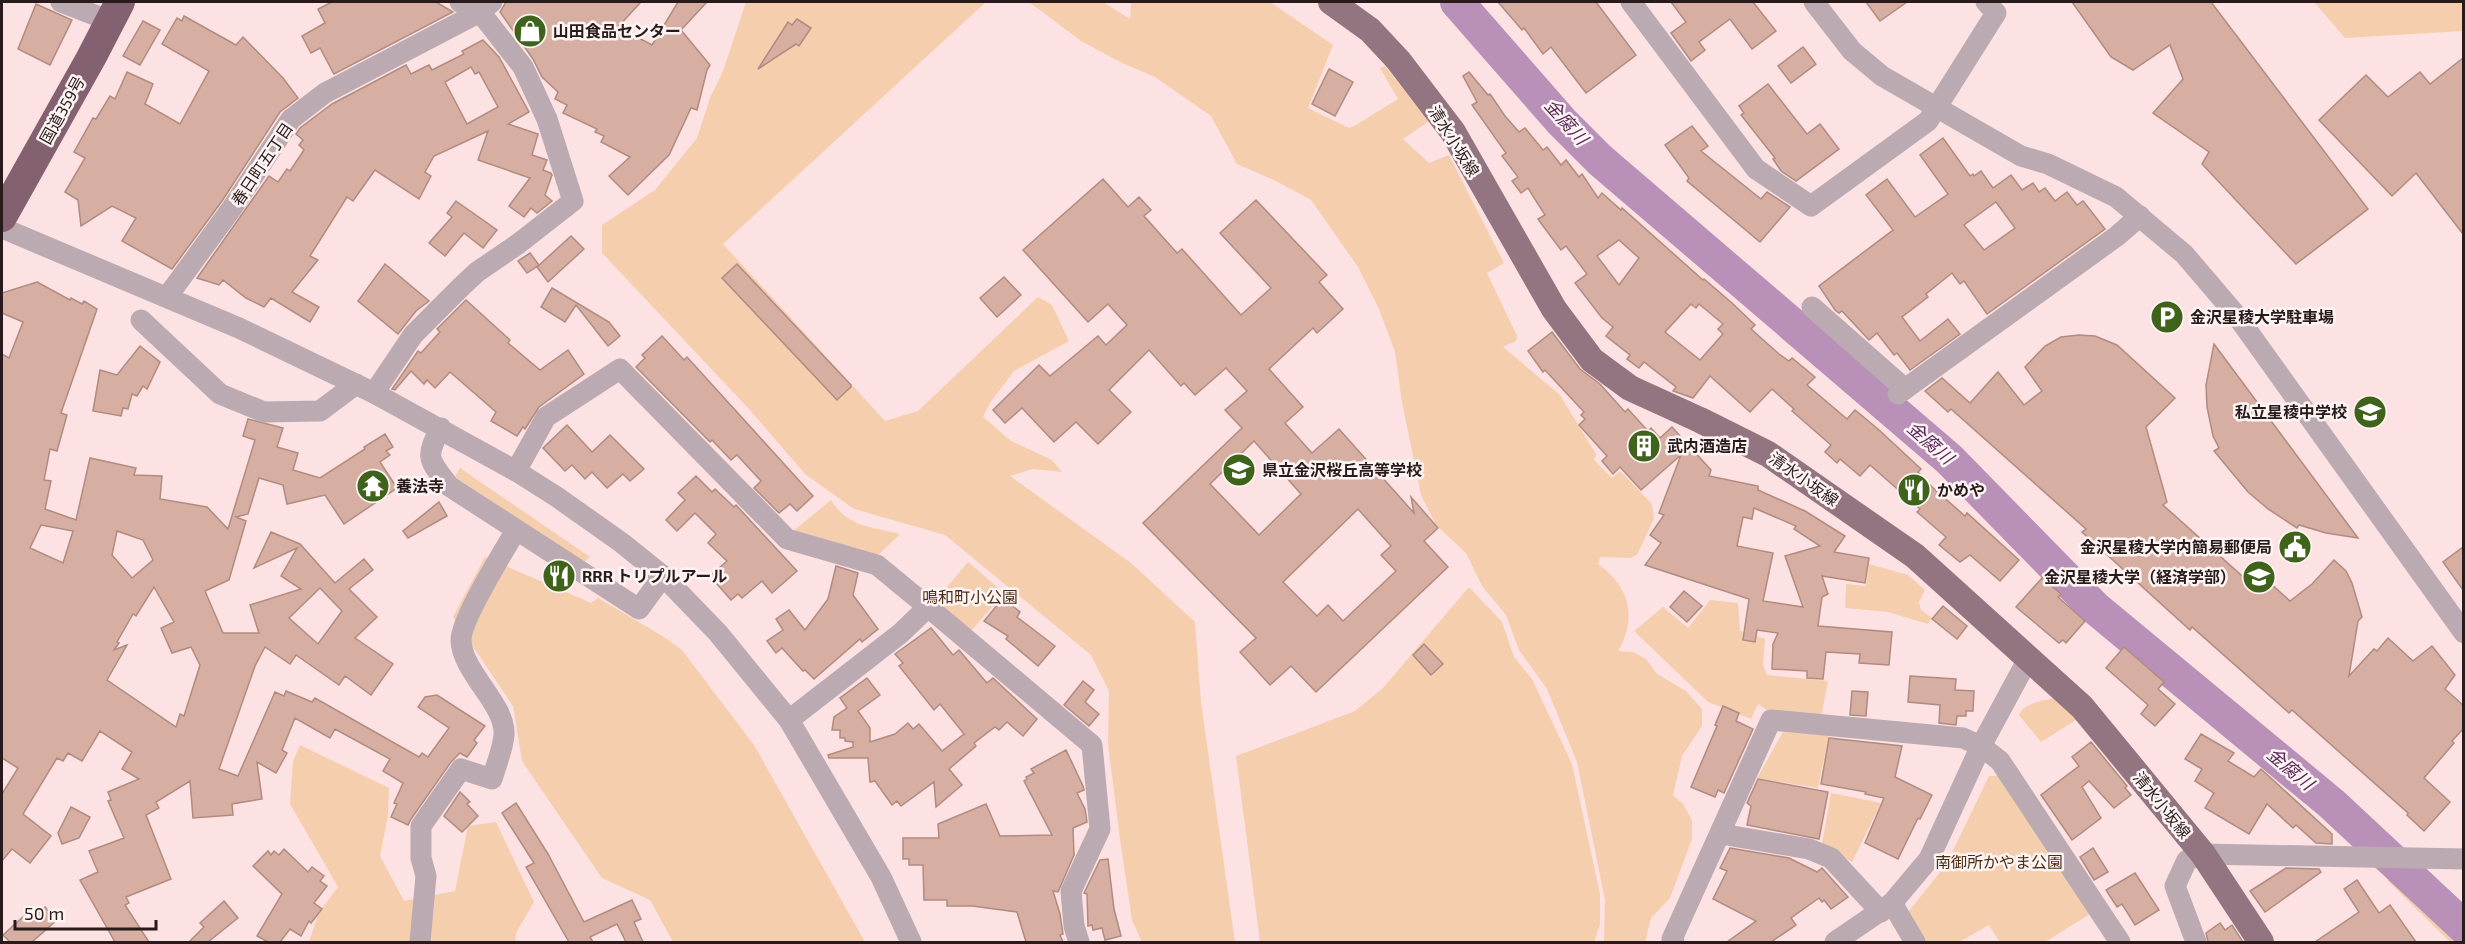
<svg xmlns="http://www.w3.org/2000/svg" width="2465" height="944" viewBox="0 0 2465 944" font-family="'Exo 2','Noto Sans JP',sans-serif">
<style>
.green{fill:#f5ceae}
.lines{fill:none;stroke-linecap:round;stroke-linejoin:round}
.river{stroke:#b990b7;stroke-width:34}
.building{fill:#d6aea2;stroke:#b18b7f;stroke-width:1.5;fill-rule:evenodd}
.minor{stroke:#bbaab1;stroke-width:21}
.major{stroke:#937581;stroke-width:26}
.highway{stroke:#846170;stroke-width:30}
.labels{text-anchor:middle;stroke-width:5;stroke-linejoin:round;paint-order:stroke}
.poi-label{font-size:16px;font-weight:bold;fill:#291a1b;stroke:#fdf4f4;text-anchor:start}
.street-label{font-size:16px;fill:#291a1b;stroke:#fdf4f4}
.park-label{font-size:16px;fill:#4d2e11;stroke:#fdf4f4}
.water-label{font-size:18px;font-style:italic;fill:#582557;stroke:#fdf4f4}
</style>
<rect width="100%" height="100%" fill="#fde2e3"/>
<!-- green -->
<g class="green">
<polygon points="746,2 986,2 723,244 885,421 918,411 1038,297 1052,305 1069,341 1014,371 990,403 983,417 1011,441 1052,460 1062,472 1033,469 1010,476 1131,563 1195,622 1201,702 1235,942 1142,942 1132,920 1120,839 1108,744 1109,691 1091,655 945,535 854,509 805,474 749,409 602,253 602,225 655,190 697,138 710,98 723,71"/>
<path d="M1029 2H1103L1130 19 1131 2H1270L1333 45 1308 108 1349 128 1356 125 1398 99 1380 68 1385 66 1429 121 1403 139 1429 163 1449 155 1504 263 1487 273 1517 336 1516 341 1503 347 1560 395 1596 454 1594 460 1612 478 1620 471 1652 504 1654 519 1637 555 1630 558 1600 557 1598 564C1629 586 1638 617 1618 651L1633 652 1646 659 1657 674 1686 691 1702 709V726L1682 756 1673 795 1683 804 1692 820V839L1670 898 1651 918 1645 942H1604L1605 900 1577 762 1547 689 1519 650 1506 615 1482 586 1466 553 1436 525 1421 495 1402 402 1395 352 1379 309 1358 267 1311 200 1274 180 1237 164 1211 116 1155 77 1122 63 1081 41Z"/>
<polygon points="2314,2 2463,2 2463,31 2345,38"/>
<polygon points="460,468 590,557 584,562 455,477"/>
<path d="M831 500C849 528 869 526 900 534L878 555 791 533Z"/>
<polygon points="485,557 591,603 598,598 664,637 682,650 754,745 865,942 673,942 650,900 602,878 556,811 522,761 513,706 453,617"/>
<polygon points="968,562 1004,593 971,631 936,600"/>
<polygon points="1869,564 1908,575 1925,590 1919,602 1921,610 1932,618 1928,624 1888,612 1845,608 1846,584 1866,586"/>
<polygon points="1469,587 1502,622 1514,657 1532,679 1572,764 1600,894 1600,925 1594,942 1260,942 1236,756 1355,711 1383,688"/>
<polygon points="1710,600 1738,603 1740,631 1765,639 1763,665 1767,675 1828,681 1821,718 1771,713 1758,704 1751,719 1708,702 1634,631 1663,607 1688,628"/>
<path d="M2055 698 2079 718 2041 742 2019 715C2025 702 2042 701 2055 698Z"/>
<polygon points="1783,732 1829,735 1818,788 1757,778"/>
<polygon points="300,745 389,788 388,816 380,856 404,901 455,891 468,826 496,822 534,902 516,933 515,942 309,942 319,912 338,887 290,804 293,761"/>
<polygon points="1989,776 2001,776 2090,914 2045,942 2000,942 1989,925 1959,942 1919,942 1908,912 1946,865"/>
<polygon points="1831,793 1881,803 1852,862 1822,844"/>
<polygon points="2387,880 2391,880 2461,942 2450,942"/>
</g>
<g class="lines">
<!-- river -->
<polyline class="river" points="1457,2 1562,122 1600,160 1949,459 2094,607 2332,804 2464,927"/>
</g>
<!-- building -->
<g class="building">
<polygon points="332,2 436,2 453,12 334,74 320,48 311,53 302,36 325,23 318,9"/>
<polygon points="506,2 641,2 618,27 652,45 678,2 707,2 681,30 710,65 707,70 697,110 691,108 669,155 628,195 609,176 630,157 601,142 604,136 595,132 597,129 563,113 567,105 555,99 558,92 542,77 533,59 500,12"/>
<polygon points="1498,2 1596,2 1636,55 1586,93 1551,47 1543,54 1524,28 1522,30"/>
<polygon points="1671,2 1753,2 1776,31 1752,49 1730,19 1699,42 1705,50 1691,61 1671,33 1686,22"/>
<polygon points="1866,2 1907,2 1880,21"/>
<polygon points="2072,2 2211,2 2368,209 2296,264 2202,164 2209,152 2153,113 2183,79 2170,45 2133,70 2111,57"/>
<polygon points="36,4 72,20 50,65 18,49"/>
<polygon points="184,16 236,45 243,37 283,78 298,98 280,112 222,201 172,269 122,241 136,218 112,206 81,226 78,200 65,192 85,158 74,152 93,118 96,119 110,96 115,99 127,72 153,84 145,104 180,124 209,71 162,44 177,18 182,21"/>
<polygon points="797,19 811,28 799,46 796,44 758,69 788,22 792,25"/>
<polygon points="143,21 160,30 140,65 123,56"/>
<path d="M483 40 499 57 529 112 508 124 538 134 532 155 547 160 543 170 551 173 552 175 545 195 552 201 537 213 531 208 524 217 509 206 530 178 478 160 488 131 434 156 425 172 431 176 419 199 375 170 353 201 347 197 310 256 318 260 292 292 319 307 310 322 271 298 264 307 246 298 223 280 219 285 197 278 269 176 278 182 287 169 290 171 304 150 299 145 303 140 296 134 300 128 332 104 406 65 411 74 429 65 432 70 464 54 462 51ZM471 67 475 74 479 72 498 107 467 124 445 82Z"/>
<polygon points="1803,47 1816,64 1791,83 1778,66"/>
<polygon points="2463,58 2463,234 2416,173 2392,196 2319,120 2366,75 2388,97 2420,72 2430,84"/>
<polygon points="1329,69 1353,82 1335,116 1312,104"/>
<path d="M1469 72 1488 95 1490 94 1505 116 1519 132 1525 128 1543 150 1547 147 1561 165 1566 160 1579 177 1582 174 1598 198 1602 193 1621 210 1622 208 1703 280 1704 279 1732 303 1755 325 1751 329 1779 354 1789 361 1792 358 1815 377 1807 385 1847 419 1855 410 1878 429 1921 469 1918 472 1932 487 1965 516 1967 513 2019 560 2000 581 1970 555 1960 562 1939 545 1946 537 1917 512 1920 509 1870 465 1860 476 1840 459 1837 463 1825 452 1831 445 1792 411 1794 409 1772 389 1750 412 1710 376 1693 398 1673 391 1676 387 1644 362 1639 368 1627 359 1630 355 1606 336 1613 327 1602 318 1575 283 1587 274 1566 246 1561 250 1543 226 1538 219 1545 215 1528 188 1521 193 1512 181 1518 177 1502 156 1506 153 1472 105 1477 102 1463 76ZM1619 240 1639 258 1619 285 1597 256ZM1691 304 1696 308 1699 304 1723 324 1718 329 1723 334 1700 360 1665 332Z"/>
<polygon points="1768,84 1807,134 1820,124 1839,149 1796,181 1781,171 1773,159 1775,158 1741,115 1744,113 1739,106"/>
<polygon points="1692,126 1708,146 1701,151 1761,199 1767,192 1790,207 1760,242 1687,181 1689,178 1665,145"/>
<path d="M1943 138 1970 176 1973 174 1974 176 1981 171 1993 188 2011 175 2022 190 2033 183 2039 192 2045 188 2055 201 2067 192 2077 205 2083 201 2084 202 2105 229 1987 314 1964 281 1960 284 1952 273 1926 294 1928 297 1902 317 1920 341 1948 319 1960 334 1910 370 1897 353 1894 355 1877 333 1869 340 1842 311 1839 313 1835 310 1819 286 1893 230 1866 195 1887 179 1915 217 1948 194 1920 155ZM1996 202 2015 228 1984 250 1964 225Z"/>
<path d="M1103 179 1128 207 1139 197 1151 210 1144 216 1177 253 1182 249 1241 315 1271 288 1220 233 1256 200 1327 275 1319 282 1343 309 1317 333 1313 328 1269 369 1303 407 1285 423 1312 453 1339 429 1414 513 1411 497 1438 528 1424 541 1448 567 1316 692 1291 666 1270 685 1240 652 1256 638 1143 523 1242 428 1225 410 1247 391 1226 368 1195 395 1184 383 1181 386 1149 350 1109 390 1131 412 1098 444 1076 422 1054 442 1022 408 1005 423 993 410 1039 365 1050 376 1098 336 1106 345 1127 325 1108 304 1088 322 1023 250ZM1254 441 1301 494 1259 535 1210 484ZM1358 509 1391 546 1381 555 1396 571 1343 621 1328 605 1317 616 1283 582Z"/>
<polygon points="456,201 497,230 483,248 464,233 445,256 429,243 452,217 447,213"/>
<polygon points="571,236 584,249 548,282 537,267"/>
<polygon points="530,253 539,265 527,273 518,261"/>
<polygon points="385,264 429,301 416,311 398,334 358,301"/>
<polygon points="737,264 851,385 851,387 837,400 722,278"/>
<polygon points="1004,277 1021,295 997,317 980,298"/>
<path d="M37 282 70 300 71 298 82 304 84 301 97 309 61 413 67 415 57 451 50 449 44 480 51 481 45 509 76 520 90 458 136 468 134 475 162 476 160 499 207 507 228 529 255 440 243 436 248 419 283 428 277 447 298 453 293 470 320 478 365 449 364 447 385 434 393 447 386 451 390 455 380 462 397 488 344 524 325 495 287 504 283 485 259 478 248 514 236 517 246 521 229 580 205 591 223 633H259L250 605 301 589 281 576 297 548 254 568 271 532 300 544 335 583 364 559 373 570 349 589 377 617 355 638 393 664 371 695 345 676 339 685 296 655 290 664 265 647 255 666 219 769 238 776 275 692 284 696 286 691 312 702 315 698 419 757 422 753 428 757 449 728 418 707 425 697 437 695 485 726 474 740 477 743 467 757 460 753 451 762 411 819 408 825 391 817 397 804 394 803 403 783 383 771 390 759 335 729 330 738 295 718 282 750 287 753 276 773 257 762 262 799 232 804 233 815 193 818 190 781 156 802 159 808 146 815 171 879 126 897 129 903 125 905 149 942H115L80 880 98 872 89 851 124 838 108 801 111 800 108 792 139 779 122 769 132 752 100 731 82 761 68 753 63 761 57 758 23 814 51 836 30 863 12 849 2 861V794L18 768 2 758V354L9 358 23 322 2 313V293ZM41 525 73 531 63 563 30 548ZM117 531 143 540 153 560 132 578 112 555ZM154 587 174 622 161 628 172 653 191 647 200 665 184 716 180 714 176 727 107 680 127 645 114 650 119 643 117 642 133 614 136 616ZM320 588 342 611 318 644 289 618Z"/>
<polygon points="552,288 609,322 620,336 608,346 576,305 565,322 541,307"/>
<polygon points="466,300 510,340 508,343 540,370 568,350 584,374 539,407 525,429 523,427 517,436 491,421 496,412 450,372 435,388 427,380 424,384 411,371 395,390 392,389 418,351 421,353 440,332 437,329"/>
<path d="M1552 332 1580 369 1600 384 1625 412 1628 409 1648 431 1651 428 1660 438 1672 427 1711 470 1709 476 1758 486V490L1805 511 1845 536 1834 552 1869 558 1865 583 1822 576 1828 594 1822 597 1818 626 1892 632 1889 665 1859 663 1860 654 1826 652 1823 679 1807 678V671L1772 669 1773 644 1778 633 1757 630 1755 642 1743 640 1749 599 1645 565 1661 543 1650 535 1664 515 1659 513 1681 455 1641 490 1620 467 1613 474 1602 461 1607 456 1579 425 1585 419 1581 415 1584 412 1545 370 1543 372 1528 351ZM1754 508 1796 526 1794 529 1820 546 1785 556 1803 607 1763 601 1773 553 1737 546 1743 517 1752 519Z"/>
<polygon points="2079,335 2095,336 2117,345 2175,398 2146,427 2167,502 2163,505 2250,583 2257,571 2290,601 2312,584 2334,560 2346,571 2352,583 2362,617 2358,621 2349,676 2374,649 2377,651 2388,638 2413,661 2432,646 2455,675 2445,689 2463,705 2463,729 2452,741 2454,743 2424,778 2450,802 2424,831 2407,815 2408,813 2292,710 2289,713 2192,627 2190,630 2082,532 2086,529 1951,409 1948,412 1925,391 1942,378 1970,403 1998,372 2024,405 2042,391 2025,367 2045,346 2061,337"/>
<polygon points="662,336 684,360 687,357 813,496 797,511 790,504 779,513 754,488 761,481 737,455 731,460 712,440 710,442 636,367 645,358 642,355"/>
<polygon points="2214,344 2358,538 2326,533 2299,525 2297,528 2268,509 2248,492 2214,451 2219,448 2213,436 2207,407 2206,385"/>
<polygon points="140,346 160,362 147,389 143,386 137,396 132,394 128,409 123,408 121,416 93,411 100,370 117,375"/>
<polygon points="567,425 592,452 610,435 644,469 630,481 623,474 607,488 592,472 585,479 572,465 565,471 543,448"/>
<polygon points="696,476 712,492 715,489 734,507 736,505 797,571 772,593 762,581 742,598 738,594 731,600 710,576 727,561 708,543 716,534 695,513 677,531 666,520 685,500 678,493"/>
<polygon points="439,502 447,516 408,538 403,531"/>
<polygon points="2463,547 2463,590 2443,562"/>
<polygon points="836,566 858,573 853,595 878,629 862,642 860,639 814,679 805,670 803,671 782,648 776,653 767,641 783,630 776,619 789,610 805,630 828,599"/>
<polygon points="2042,578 2061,594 2058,597 2085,621 2066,643 2063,640 2059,643 2016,607"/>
<polygon points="1684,591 1702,606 1687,622 1670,607"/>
<polygon points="1003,598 1020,612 1017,617 1055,646 1038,666 1006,639 1008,636 984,621"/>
<polygon points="1943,606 1967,626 1957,639 1932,619"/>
<polygon points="931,628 953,655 959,650 987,683 993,678 1037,719 1023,736 1007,722 999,730 995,727 974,743 976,746 949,769 962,785 936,807 934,782 901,806 897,801 892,805 875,781 870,782 868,758 829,758 828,755 853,747 853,742 845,741 845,738 840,738 840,730 832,730 834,717 847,708 840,698 867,678 880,695 858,711 870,728 870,742 895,734 908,723 913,729 919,724 942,751 964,734 940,704 934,710 899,666 903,663 895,654"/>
<polygon points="1424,644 1443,664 1431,675 1413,655"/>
<polygon points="2124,647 2164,682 2158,689 2175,704 2155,726 2141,714 2148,705 2106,668"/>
<polygon points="1910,676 1956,679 1955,690 1974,691 1973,711 1966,711 1966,716 1957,716 1956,725 1939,723 1940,705 1908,702"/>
<polygon points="1083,681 1094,690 1085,702 1099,714 1089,726 1064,705"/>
<polygon points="1852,691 1868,692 1866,716 1850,715"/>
<polygon points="1723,706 1739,713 1736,721 1753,729 1724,793 1718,790 1715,797 1691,787 1717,726 1715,725"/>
<polygon points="2201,734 2234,753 2228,761 2254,777 2261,769 2332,834 2332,844 2316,843 2296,825 2293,828 2267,804 2249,834 2205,808 2214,793 2195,781 2202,769 2185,759"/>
<polygon points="1829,738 1902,746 1895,777 1932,795 1920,819 1918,818 1898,859 1865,843 1884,798 1865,794 1866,792 1821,784"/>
<polygon points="2091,742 2127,786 2125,788 2131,795 2114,808 2089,781 2082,787 2101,818 2072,840 2041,795 2079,766 2072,757"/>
<polygon points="1066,750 1083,786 1084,790 1077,793 1085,809 1087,822 1073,828 1074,855 1058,892 1053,891 1060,914 1063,934 1060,935 1063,942 1026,942 1017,912 972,906 947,906 947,900 924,900 923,865 909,865 909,859 903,859 903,838 939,838 938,824 986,804 1000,836 1052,835 1024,781 1027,779 1026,777 1034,773 1031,769"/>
<polygon points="1758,779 1828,792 1819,839 1747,825 1751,806 1747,803"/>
<polygon points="460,792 470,802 467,804 478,816 462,832 444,816"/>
<polygon points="516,803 548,854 584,922 632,900 641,919 634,922 643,942 626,942 617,924 590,937 593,942 569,942 526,867 534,863 502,813"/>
<polygon points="71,807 90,817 79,838 62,844 58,833"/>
<polygon points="1730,848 1789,858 1817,872 1822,868 1848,897 1831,909 1824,900 1822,902 1819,898 1791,918 1796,925 1771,942 1727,942 1756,921 1713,899 1727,871 1720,868"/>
<polygon points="2093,848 2108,872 2094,880 2080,857"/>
<polygon points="284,849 308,872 312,867 324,876 320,881 327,886 314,903 322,909 311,923 309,921 301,936 290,929 280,942 268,942 257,936 282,894 253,866 268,851 271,855 274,851 279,855"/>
<polygon points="1108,859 1114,909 1121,936 1105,940 1102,928 1093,930 1092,925 1088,926 1087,894 1084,893 1100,860"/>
<polygon points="2286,868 2319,869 2321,872 2265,912 2250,891"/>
<polygon points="2135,873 2159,910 2135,925 2122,904 2117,907 2106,890"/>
<polygon points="2357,880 2379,913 2390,905 2416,942 2315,942 2359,912 2344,889"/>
<polygon points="224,901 238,918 208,942 189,942 204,927 200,923"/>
<polygon points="45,907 57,920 32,942 10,942 3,935 25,915 30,921"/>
<polygon points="2220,923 2225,930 2232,925 2243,942 2208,942 2206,933"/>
</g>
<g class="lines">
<!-- minor -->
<g class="minor">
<polyline points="61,2 110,21"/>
<polyline points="1631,2 1756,169 1811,206 1928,121 1996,13 1986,2"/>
<polyline points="1814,2 1852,51 1882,76 2021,156 2048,164 2116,197 2184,254 2237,316 2464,633"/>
<polyline points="2,228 239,328 374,393 516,471 557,497 622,543 663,576 718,633 789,720 881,877 911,942"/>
<polyline points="167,297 232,208 291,119 325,93 480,12 492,2"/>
<polyline points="1812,307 1905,389"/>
<polyline points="141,320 220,394 264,412 320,411 356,384"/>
<polyline points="374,393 413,335 463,285 477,272 518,244 573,201 547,119 523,67 480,12 460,2"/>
<polyline points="1898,394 2117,236 2140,216"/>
<path d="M441 428C424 458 429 460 449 486L639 609 663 576"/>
<polyline points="516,471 546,417 620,369 787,539 877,565 928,607"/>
<polyline points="789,720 901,633 928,607 1092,745 1100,829 1071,891 1074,926 1079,942"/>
<polyline points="1721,834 1809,849 1831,858 1881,912"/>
<polyline points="1892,903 1915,942"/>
<path d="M420 942 426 876 421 858V826L461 769 492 779C496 765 503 749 504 735 506 704 462 673 461 640 461 619 504 551 516 530"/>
<polyline points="1674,942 1672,939 1771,720 1963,738 1981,746 2000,761 2120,942"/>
<polyline points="1835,942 1892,903 1929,859 1981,746 2028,659"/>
<polyline points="2196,942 2175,886 2187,860 2203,854 2464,859"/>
</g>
<!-- major -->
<polyline class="major" points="1331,2 1370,30 1398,60 1453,132 1554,309 1592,360 1630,388 1700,420 1768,454 1915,556 2082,707 2203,854 2261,942"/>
<!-- highway -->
<polyline class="highway" points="2,217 91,58 120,2"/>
</g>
<!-- icons -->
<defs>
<g id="shop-disc" transform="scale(1.725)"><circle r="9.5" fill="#3f631b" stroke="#fdf4f4"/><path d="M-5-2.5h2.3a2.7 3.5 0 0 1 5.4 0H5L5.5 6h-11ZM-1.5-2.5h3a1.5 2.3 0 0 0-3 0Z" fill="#fff"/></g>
<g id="parking-disc" transform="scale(1.725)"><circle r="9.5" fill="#3f631b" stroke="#fdf4f4"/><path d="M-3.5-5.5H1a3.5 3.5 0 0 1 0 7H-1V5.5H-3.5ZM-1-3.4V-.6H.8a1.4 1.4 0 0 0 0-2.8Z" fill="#fff"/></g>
<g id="school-disc" transform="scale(1.725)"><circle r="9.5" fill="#3f631b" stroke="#fdf4f4"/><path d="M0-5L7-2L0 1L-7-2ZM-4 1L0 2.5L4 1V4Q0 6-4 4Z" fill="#fff"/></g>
<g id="building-disc" transform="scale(1.725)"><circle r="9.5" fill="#3f631b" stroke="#fdf4f4"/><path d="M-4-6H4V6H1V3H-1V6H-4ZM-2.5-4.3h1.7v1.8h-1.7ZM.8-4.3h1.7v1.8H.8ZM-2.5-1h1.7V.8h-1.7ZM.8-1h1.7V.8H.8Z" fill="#fff"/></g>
<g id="temple-disc" transform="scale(1.725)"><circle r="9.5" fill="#3f631b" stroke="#fdf4f4"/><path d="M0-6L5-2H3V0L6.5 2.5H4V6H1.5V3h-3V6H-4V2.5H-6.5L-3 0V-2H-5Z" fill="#fff"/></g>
<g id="restaurant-disc" transform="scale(1.725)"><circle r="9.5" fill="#3f631b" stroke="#fdf4f4"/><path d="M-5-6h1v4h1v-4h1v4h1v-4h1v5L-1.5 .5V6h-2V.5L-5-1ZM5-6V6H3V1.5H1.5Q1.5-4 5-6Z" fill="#fff"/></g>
<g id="civic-disc" transform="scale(1.725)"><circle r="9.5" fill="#3f631b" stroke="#fdf4f4"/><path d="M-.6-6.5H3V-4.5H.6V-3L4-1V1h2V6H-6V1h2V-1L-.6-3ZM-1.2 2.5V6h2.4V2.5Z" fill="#fff"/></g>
<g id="university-disc" transform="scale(1.725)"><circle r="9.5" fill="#3f631b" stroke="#fdf4f4"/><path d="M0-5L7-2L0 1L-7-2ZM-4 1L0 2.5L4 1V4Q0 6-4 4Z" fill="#fff"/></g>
</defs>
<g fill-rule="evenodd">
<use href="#shop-disc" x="530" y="31"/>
<use href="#parking-disc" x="2167" y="317"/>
<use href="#school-disc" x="2370" y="412"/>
<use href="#building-disc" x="1644" y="446"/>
<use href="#school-disc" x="1239" y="470"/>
<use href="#temple-disc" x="373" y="486"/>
<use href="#restaurant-disc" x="1914" y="490"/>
<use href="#civic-disc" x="2295" y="547"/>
<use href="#restaurant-disc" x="559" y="576"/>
<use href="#university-disc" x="2259" y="577"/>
</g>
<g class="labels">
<!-- poi labels -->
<g class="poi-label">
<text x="553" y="37">山田食品センター</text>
<text x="2190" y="323">金沢星稜大学駐車場</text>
<text x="2347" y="418" text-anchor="end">私立星稜中学校</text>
<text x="1667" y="452">武内酒造店</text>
<text x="1262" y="476">県立金沢桜丘高等学校</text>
<text x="396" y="492">養法寺</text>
<text x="1937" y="496">かめや</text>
<text x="2272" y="553" text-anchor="end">金沢星稜大学内簡易郵便局</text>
<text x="582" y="582">RRR トリプルアール</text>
<text x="2236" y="583" text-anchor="end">金沢星稜大学（経済学部）</text>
</g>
<!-- street labels -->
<g class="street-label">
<text transform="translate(62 110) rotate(-61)" y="6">国道359号</text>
<text transform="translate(1454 141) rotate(58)" y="6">清水小坂線</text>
<text transform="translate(262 164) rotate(-56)" y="6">春日町五丁目</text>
<text transform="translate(1804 479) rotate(35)" y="6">清水小坂線</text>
<text transform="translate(2162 805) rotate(51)" y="6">清水小坂線</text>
</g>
<!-- park labels -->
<g class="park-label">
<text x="970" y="603">鳴和町小公園</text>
<text x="1999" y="868">南御所かやま公園</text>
</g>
<!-- water labels -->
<g class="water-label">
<text transform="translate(1566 122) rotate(48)" y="6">金腐川</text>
<text transform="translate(1930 443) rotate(41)" y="6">金腐川</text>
<text transform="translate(2290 769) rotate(40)" y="6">金腐川</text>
</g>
</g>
<!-- border -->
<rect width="2465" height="944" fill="none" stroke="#291a1b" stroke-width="6"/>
<!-- scale -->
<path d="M15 920v9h141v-9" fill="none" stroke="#291a1b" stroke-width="3"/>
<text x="24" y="920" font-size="18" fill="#291a1b" stroke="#fdf4f4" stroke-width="4.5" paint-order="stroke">50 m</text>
</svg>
